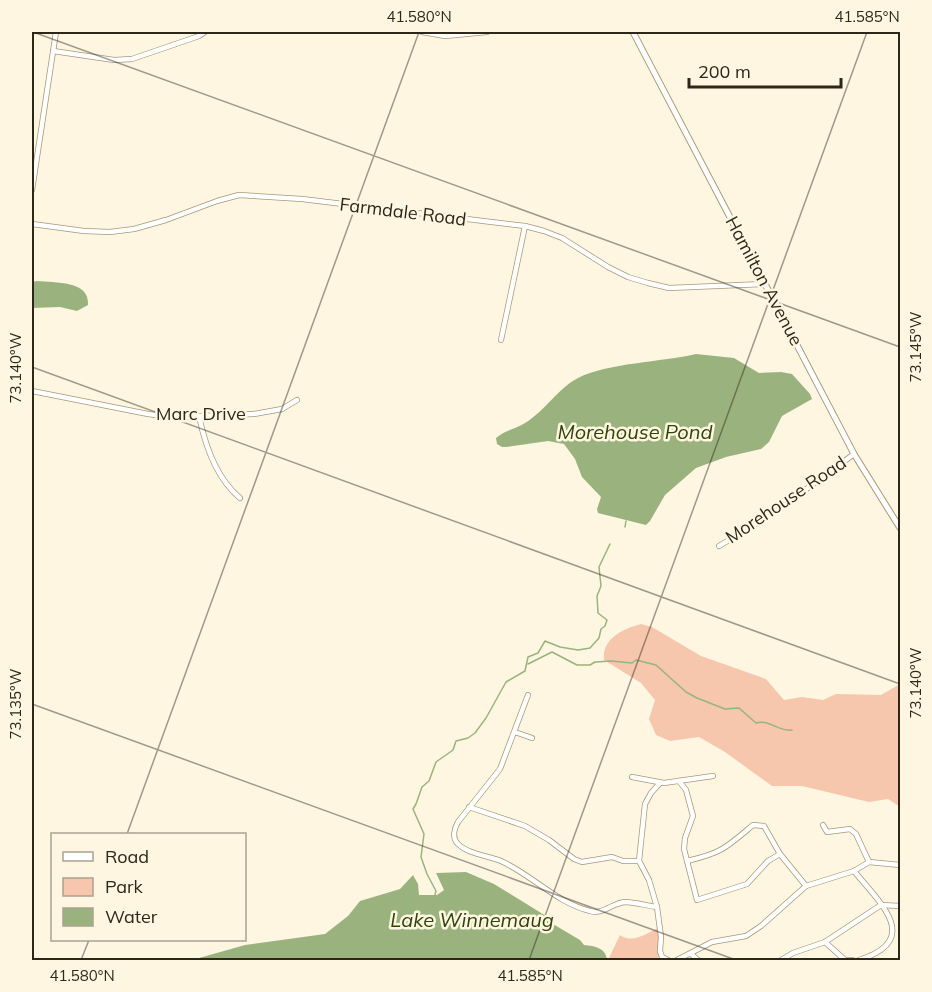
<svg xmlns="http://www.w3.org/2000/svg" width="932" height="992" viewBox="0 0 932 992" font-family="Mulish,sans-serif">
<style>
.green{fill:#f6c6ad}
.water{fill:#9ab37e}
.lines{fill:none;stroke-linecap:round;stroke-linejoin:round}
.stream{stroke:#9ab37e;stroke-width:1.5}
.minor-casing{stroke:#a69877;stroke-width:6}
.tertiary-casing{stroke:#a69877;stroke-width:7}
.minor{stroke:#fff;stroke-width:4.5}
.tertiary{stroke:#fff;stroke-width:5}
.ticks{fill:none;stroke:#2d271a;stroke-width:1.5;stroke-opacity:0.45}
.labels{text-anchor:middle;stroke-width:5;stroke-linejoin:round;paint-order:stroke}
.street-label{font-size:18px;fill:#2d271a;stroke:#fff6e1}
.water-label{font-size:20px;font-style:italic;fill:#2e4409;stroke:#fff6e1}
.neatline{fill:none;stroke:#2d271a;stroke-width:2}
.ticks-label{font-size:15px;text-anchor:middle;fill:#2d271a}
</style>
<rect width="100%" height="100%" fill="#fff6e1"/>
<!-- green -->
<g class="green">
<path d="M641 624 652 627 701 656 766 679 784 700 802 697 823 700 836 694 881 695 900 684V807L888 799 869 802 802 786H772L725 752 699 737 670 741 656 735 649 719 655 700 641 683 604 660C602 638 623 629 641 624Z"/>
<path d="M658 928 662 940 658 960H608L620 935C633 944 645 934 658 928Z"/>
</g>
<!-- water -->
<g class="water">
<path d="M37 281C55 283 90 280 88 305L77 311 60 307 32 308V282Z"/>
<path d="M696 354 734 358 759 373 781 372 792 374 810 394 812 399 782 416 769 442 761 449 726 457 696 468 665 495 650 521 646 525 598 513 597 509 601 497 582 477 575 459 564 444 548 441 507 447H502L497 444 496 438C505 430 516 429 525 423 545 411 557 389 578 378 607 363 662 362 696 354Z"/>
<path d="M466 872 494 884 546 916 553 924 580 940 584 945C595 946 606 948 607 960H192L245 945 325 934 348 916 360 901 400 889 413 875 418 884 419 895H437L444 890 436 873Z"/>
</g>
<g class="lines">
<!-- stream -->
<g class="stream">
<polyline points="625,527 626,521"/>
<path d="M528 664 552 652 577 665H590L595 662 611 661 632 663 636 660 656 665 686 692 697 698 725 709 739 708 756 723C770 719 778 732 792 730"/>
<polyline points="435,895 436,891 427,874 421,857 424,834 413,809 416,804 422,787 429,781 436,762 453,750 456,741 468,738 475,733 486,718 506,682 525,671 528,657 538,653 545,641 560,647 578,650 590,648 599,638 601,629 605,626 607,620 598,613 597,596 601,586 599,567 610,544"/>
</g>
<!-- minor casing -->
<g class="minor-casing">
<g id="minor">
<polyline points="422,32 445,36 487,32"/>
<polyline points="53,51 114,60 132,59 199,36 205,32"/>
<polyline points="32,190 56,32"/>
<polyline points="32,224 84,231 110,232 134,229 166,220 217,201 239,195 302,199 525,226 544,231 562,238 608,267 628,277 648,283 669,288 766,284"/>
<polyline points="501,340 525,226"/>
<polyline points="32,391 148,414 170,417 254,414 282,409 297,400"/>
<path d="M199 416C205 445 217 479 240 498"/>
<polyline points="719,546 774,513 854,454"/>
<path d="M528 695 500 769 458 822C454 829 452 838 458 844 468 854 489 856 501 861 532 875 557 903 590 911 603 915 612 903 625 902 635 902 647 906 657 907"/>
<polyline points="515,732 532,738"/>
<polyline points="632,777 664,783 713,776"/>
<polyline points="679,781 686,790 693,816 685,838 684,849 697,900 747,884 768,861 780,854"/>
<polyline points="660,783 651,793 645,804 639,861 649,880 657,907 661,937 660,951 662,957 668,960"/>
<polyline points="469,807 525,826 549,840 574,859 582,862 612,857 623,861 639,861"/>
<polyline points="823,825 827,832 850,829 856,834 869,862"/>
<path d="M687 861C722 853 727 847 753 825L764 826 780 854 806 886"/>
<path d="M854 871C880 903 923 940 859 960"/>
<polyline points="825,942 845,960 852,960"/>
<polyline points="691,954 698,960"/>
<polyline points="677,960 712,942 746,936 761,926 806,886 854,871 869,862 900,865"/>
<polyline points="781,960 793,953 825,942 881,905 900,906"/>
</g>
</g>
<!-- tertiary casing -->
<g class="tertiary-casing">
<polyline id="tertiary" points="633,32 854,454 900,528"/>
</g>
<!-- minor -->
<use href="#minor" class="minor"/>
<!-- tertiary -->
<use href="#tertiary" class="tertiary"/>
</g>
<!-- ticks -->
<path class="ticks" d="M33 32 900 347M32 367 900 684M32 704 736 960M127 834 419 32M81 960 89 940M529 960 867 32"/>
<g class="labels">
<!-- street labels -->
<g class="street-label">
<text transform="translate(403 212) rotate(7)" y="6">Farmdale Road</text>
<text transform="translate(764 281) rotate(62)" y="6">Hamilton Avenue</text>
<text x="201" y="420">Marc Drive</text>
<text transform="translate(786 500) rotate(-34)" y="6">Morehouse Road</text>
</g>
<!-- water labels -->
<g class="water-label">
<text x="635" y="439">Morehouse Pond</text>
<text x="472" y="927">Lake Winnemaug</text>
</g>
</g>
<!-- border -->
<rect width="932" height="992" fill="none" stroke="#fff6e1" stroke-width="66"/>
<!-- legend -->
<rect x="51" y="833" width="195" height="108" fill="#fff6e1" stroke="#aba391" stroke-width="1.5"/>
<rect x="63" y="852" width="30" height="9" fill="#ffffff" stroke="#aba391" stroke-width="1.5"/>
<text x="105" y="863" font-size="18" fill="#2d271a">Road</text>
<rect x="63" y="878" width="30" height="18" fill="#f6c6ad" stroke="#aba391" stroke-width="1.5"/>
<text x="105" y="893" font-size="18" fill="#2d271a">Park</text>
<rect x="63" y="908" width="30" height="18" fill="#9ab37e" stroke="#aba391" stroke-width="1.5"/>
<text x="105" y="923" font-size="18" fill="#2d271a">Water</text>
<!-- scale -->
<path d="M689 78v9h152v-9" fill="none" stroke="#2d271a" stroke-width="3"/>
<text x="698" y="78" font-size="18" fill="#2d271a" stroke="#fff6e1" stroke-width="4.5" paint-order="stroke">200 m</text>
<rect x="33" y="33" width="866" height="926" class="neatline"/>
<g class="ticks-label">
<text x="419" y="22">41.580°N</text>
<text x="867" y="22">41.585°N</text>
<text transform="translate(916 347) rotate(-90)" y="5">73.145°W</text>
<text transform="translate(16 368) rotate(-90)" y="5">73.140°W</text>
<text transform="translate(916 683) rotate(-90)" y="5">73.140°W</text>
<text transform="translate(16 704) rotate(-90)" y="5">73.135°W</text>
<text x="82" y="981">41.580°N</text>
<text x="530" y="981">41.585°N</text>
</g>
</svg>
